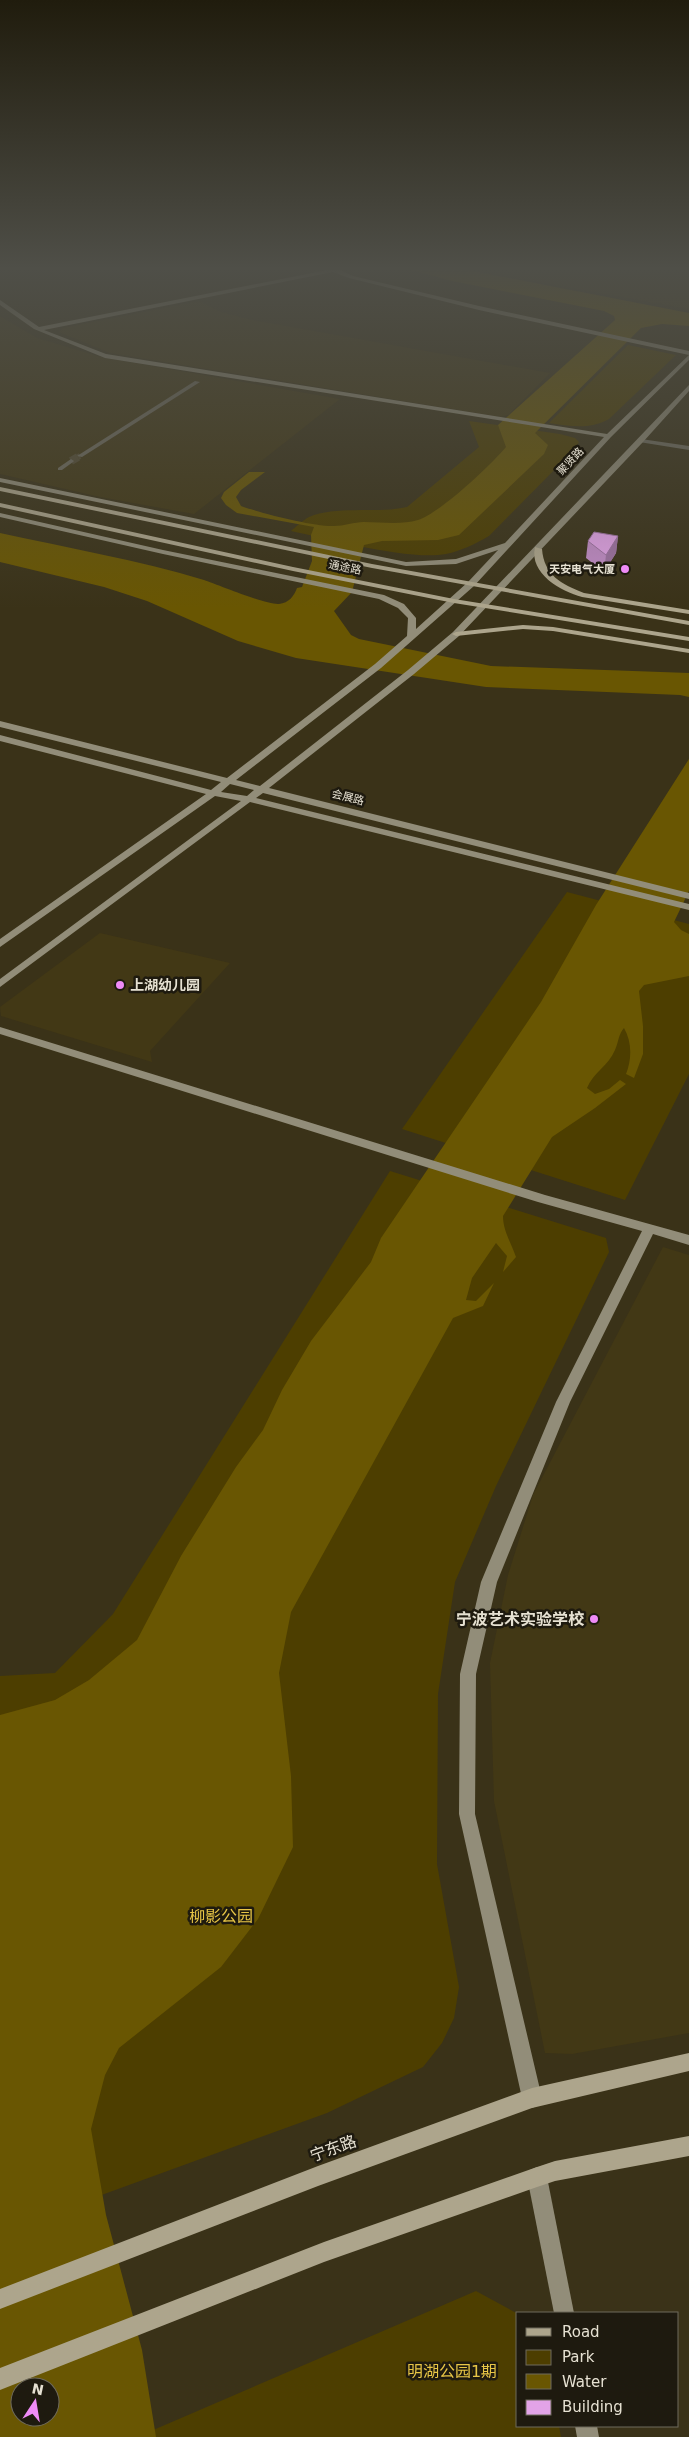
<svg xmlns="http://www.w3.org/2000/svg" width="689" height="2437" viewBox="0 0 689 2437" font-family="'DejaVu Sans','Noto Sans SC',sans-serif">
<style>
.built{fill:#423815}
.green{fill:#4d3e00}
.water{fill:#695602;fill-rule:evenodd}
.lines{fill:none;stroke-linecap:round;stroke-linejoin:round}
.street-tunnel-far1{stroke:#544c34;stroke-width:6;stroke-dasharray:6 3;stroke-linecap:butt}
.street-tunnel{stroke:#544c34;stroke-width:8;stroke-dasharray:8 4;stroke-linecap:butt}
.street{fill:#706d60;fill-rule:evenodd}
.secondary{fill:#928d79;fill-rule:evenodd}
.primary{fill:#ada58c;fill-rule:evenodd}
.wall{fill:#c28cc7}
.shaded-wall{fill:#9e72a2}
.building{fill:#e2a3e7;stroke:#9e72a2}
.poi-dot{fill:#ef8bf7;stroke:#1e1a0f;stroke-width:2}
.labels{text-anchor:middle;stroke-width:5;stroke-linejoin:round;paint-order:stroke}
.far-street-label{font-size:11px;fill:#e6e1d2;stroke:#1e1a0f}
.far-poi-label{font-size:11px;font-weight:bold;fill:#e6e1d2;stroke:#1e1a0f;text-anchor:end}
.poi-label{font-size:14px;font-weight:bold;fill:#e6e1d2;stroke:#1e1a0f;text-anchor:start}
.near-poi-label{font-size:16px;font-weight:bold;fill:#e6e1d2;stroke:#1e1a0f;text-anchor:end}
.near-park-label{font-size:16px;fill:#e8c646;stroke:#1e1a0f}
.near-street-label{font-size:16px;fill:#e6e1d2;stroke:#1e1a0f}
</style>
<rect width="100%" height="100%" fill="#3a3218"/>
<!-- built -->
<g class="built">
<polygon points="469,268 689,268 689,309 494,274"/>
<polygon points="199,301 221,312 252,320 550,373 508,415 501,417 110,353 59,332 63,328"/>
<polygon points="0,316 37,338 101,357 340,399 194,514 100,497 0,474"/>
<polygon points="100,933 230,963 150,1051 152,1062 1,1016 0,1007"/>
<polygon points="663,1247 689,1255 689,2033 572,2054 545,2053 494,1801 490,1663 508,1575 533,1495"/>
</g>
<!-- green -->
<g class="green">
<path d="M628 345 676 355 609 419C589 430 570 426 549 423Z"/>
<path d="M469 421 560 434 575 438 579 442 575 449 489 536C475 544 461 551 446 554 410 561 329 539 291 531 296 527 303 520 309 517 337 505 377 514 407 507L479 447Z"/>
<polygon points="567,892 689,924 689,1074 625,1200 402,1129"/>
<polygon points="390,1171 606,1238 609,1252 496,1486 455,1582 438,1694 437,1864 459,1987 454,2018 442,2043 423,2067 327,2113 0,2232 0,1676 55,1673 113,1614"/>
<polygon points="476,2291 518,2314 518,2426 559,2426 561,2437 137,2437"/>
</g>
<!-- water -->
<g class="water">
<path d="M404 268H458L689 313V326L662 324 641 328 535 433 548 445 544 454 459 535 438 540 382 541 364 545 352 592 334 611 351 635 359 639 491 666 689 673V697L680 695 486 687 296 658 238 641 147 601 104 587 0 562V533C68 548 138 560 204 580 219 585 266 605 279 604 289 603 294 596 297 588L302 587 312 561 311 535 314 527 237 513 226 505 221 498 224 492 249 472H265L241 490 236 497 241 506C260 513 315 527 334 526 344 526 354 522 364 522 381 522 401 525 418 520 440 513 490 466 506 447L498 425 615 320 614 316 604 311 452 281Z"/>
<path d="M689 759V891L674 922 681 930 689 934V976L644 985 639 991 643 1026V1054L634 1078 626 1074C632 1059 632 1042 624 1028 618 1035 619 1041 615 1050 609 1065 593 1073 587 1088L595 1094 609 1089 620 1080 626 1084 595 1108 552 1137 503 1216C503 1231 511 1242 516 1257L503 1272 507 1256 496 1243 472 1278 466 1300 476 1301 494 1283 483 1306 453 1318 291 1612 279 1673 291 1776 293 1847 258 1919 221 1967 119 2048 105 2075 91 2129 106 2215 142 2350 156 2437H0V1715L55 1700 89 1680 137 1640 181 1556 236 1467 263 1430 282 1390 311 1341 371 1262 381 1238 541 1002 596 905ZM20 2387H50V2417H20Z"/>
</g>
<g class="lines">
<!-- street-tunnel-far1 -->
<polyline class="street-tunnel-far1" points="78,457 80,456"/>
<!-- street-tunnel -->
<polyline class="street-tunnel" points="71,461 80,456"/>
<!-- street -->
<g class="street">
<polygon points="195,381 200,382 82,457 77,456"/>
<polygon points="641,439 689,446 689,450 639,442 639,440"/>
<polygon points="71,459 74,461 73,462 62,470 58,470 58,468"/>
</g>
<!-- secondary -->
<g class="secondary">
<path d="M323 268 338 269 353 276 479 306 689 351V355L479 310 349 278 333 272 44 330 106 354 607 434 689 355V360L611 437 474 586 381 668 236 780 260 786 408 670 453 632 689 385V391L643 442 459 636 414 674 269 788 689 893V899L263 793 256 798 689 904V910L250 802 0 987V979L241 801 215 796 0 947V939L206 794 0 741V735L211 790 221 782 0 727V721L227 778 375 664 407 636 408 618 398 608 379 599 163 554 0 517V513L163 550 384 595 404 604 416 618V629L468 582 498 550 456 564 406 566 0 482V478L406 562 456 559 505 543 604 437 105 358 34 329 0 305V300L39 327 327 270ZM230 784 254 790 247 796 221 792Z"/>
<polygon points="0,1027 545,1195 689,1235 689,1245 653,1234 570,1402 497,1582 476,1674 475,1814 542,2098 539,2105 532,2108 525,2105 522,2098 459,1814 460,1674 481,1582 556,1402 642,1231 538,1202 0,1034"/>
<polygon points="537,2167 544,2170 547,2177 574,2313 554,2313 527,2177 530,2170"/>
<polygon points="575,2426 597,2426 599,2437 577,2437"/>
</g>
<!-- primary -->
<g class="primary">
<polygon points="0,487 372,564 689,621 689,625 372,568 0,491"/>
<polygon points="0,503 293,567 454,599 689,637 689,641 454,603 293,571 0,507"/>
<path d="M535 547 542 549C544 575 561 584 584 593L689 610V614L582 597C561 591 529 574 535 547Z"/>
<polygon points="523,625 553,627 689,649 689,653 553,631 523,629 456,636 452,634 456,632"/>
<polygon points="689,2053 689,2071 532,2108 318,2186 0,2309 0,2289 318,2166 532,2088"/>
<polygon points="689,2136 689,2156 555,2181 537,2187 324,2262 0,2390 0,2368 324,2242 537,2167 555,2161"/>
</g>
</g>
<!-- wall -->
<polygon class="wall" points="618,536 616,553 604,572 586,558 588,541"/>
<!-- shaded-wall -->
<polygon class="shaded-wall" points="618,536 616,553 604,572 606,555"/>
<!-- building -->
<polygon class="building" points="594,532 618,536 606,555 588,541"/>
<!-- sky -->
<linearGradient id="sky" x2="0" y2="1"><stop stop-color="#201c0d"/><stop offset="0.44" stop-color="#4f4f48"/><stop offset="1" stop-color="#4f4f48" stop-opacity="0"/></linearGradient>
<rect width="689" height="609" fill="url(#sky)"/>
<!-- markers -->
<g class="poi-dot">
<circle cx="625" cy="569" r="5"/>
<circle cx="120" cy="985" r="5"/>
<circle cx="594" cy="1619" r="5"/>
</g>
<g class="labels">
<!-- far-street labels -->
<g class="far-street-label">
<text transform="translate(570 461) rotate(-47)" y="4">聚贤路</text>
<text transform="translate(345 567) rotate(11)" y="4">通途路</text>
<text transform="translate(348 797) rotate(14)" y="4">会展路</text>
</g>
<!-- far-poi labels -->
<g class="far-poi-label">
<text x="615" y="573">天安电气大厦</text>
</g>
<!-- poi labels -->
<g class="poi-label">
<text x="130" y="990">上湖幼儿园</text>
</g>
<!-- near-poi labels -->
<g class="near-poi-label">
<text x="584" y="1625">宁波艺术实验学校</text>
</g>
<!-- near-park labels -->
<g class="near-park-label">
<text x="221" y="1922">柳影公园</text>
<text x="452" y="2377">明湖公园1期</text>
</g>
<!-- near-street labels -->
<g class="near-street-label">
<text transform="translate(333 2148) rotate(-20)" y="6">宁东路</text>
</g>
</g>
<!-- legend -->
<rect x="516" y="2312" width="162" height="115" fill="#1e1a0f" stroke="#6e6a5d"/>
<rect x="526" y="2328" width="25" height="8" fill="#ada58c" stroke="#6e6a5d"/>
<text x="562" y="2337" font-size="15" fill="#e6e1d2">Road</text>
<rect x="526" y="2350" width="25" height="15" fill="#4d3e00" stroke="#6e6a5d"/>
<text x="562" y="2362" font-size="15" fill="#e6e1d2">Park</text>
<rect x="526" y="2374" width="25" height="15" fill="#695602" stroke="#6e6a5d"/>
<text x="562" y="2387" font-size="15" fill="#e6e1d2">Water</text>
<rect x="526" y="2400" width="25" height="15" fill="#e2a3e7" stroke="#6e6a5d"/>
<text x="562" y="2412" font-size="15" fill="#e6e1d2">Building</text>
<!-- north arrow -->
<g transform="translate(35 2402) rotate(12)"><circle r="24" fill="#1e1a0f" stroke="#6e6a5d"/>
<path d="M0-4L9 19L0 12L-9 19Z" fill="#ef8bf7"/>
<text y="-8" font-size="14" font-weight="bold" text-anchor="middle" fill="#e6e1d2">N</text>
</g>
</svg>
